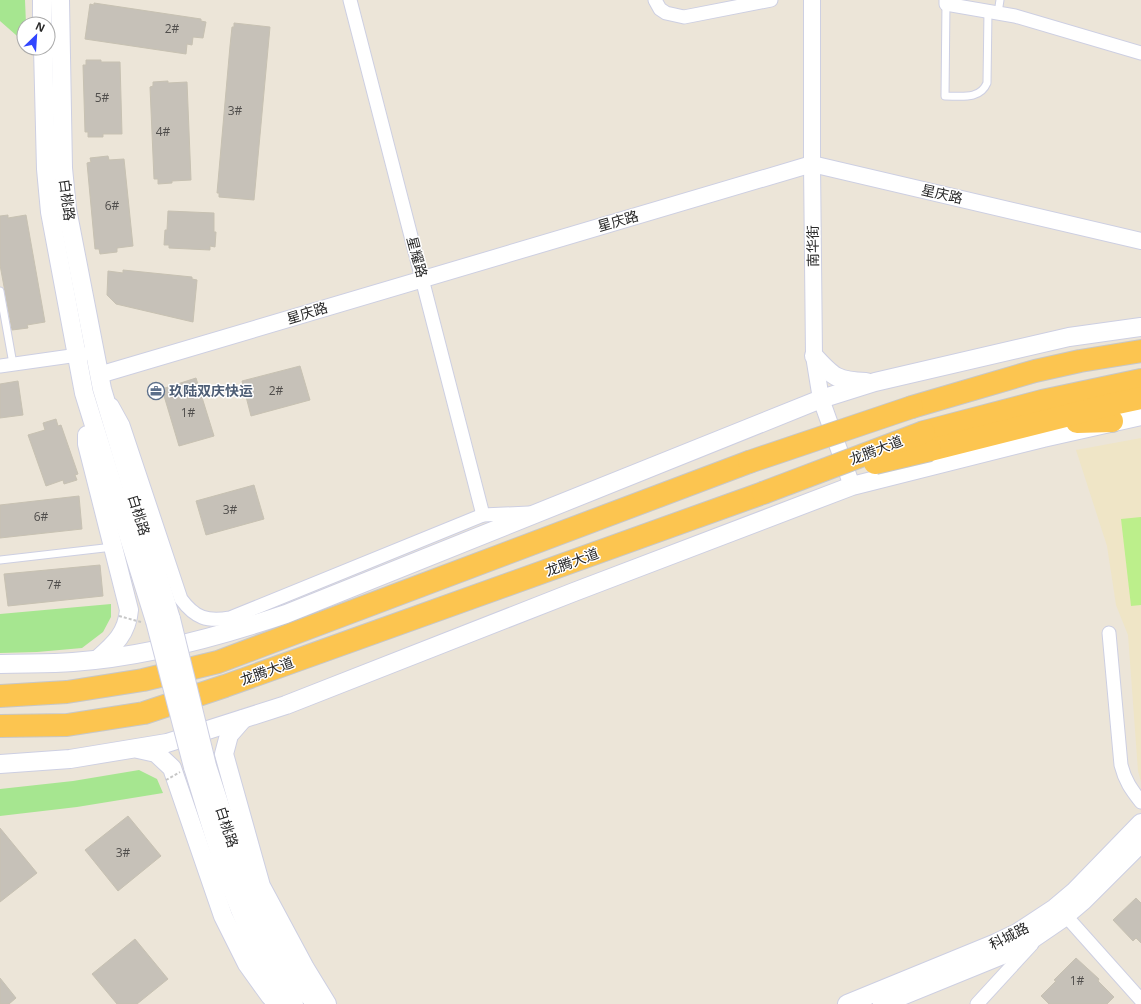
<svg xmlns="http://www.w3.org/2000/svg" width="1141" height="1004" viewBox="0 0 1141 1004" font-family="'Open Sans','Noto Sans SC',sans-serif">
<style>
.education{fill:#efe5c6}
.green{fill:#a6e690}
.pitch{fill:#bcef8b}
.building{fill:#c6c1b8;stroke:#c7c1b2}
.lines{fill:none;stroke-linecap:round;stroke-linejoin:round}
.service-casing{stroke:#cdcfe2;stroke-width:9}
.minor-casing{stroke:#cdcfe2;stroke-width:15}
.tertiary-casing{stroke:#cdcfe2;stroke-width:18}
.secondary-casing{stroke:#cdcfe2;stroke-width:20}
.trunk-casing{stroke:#c7c7c7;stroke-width:24}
.service{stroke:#fff;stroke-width:7}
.minor{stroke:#fff;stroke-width:13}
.tertiary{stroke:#fff;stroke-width:16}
.secondary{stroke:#fff;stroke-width:18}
.trunk{stroke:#fcc550;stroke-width:22}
.secondary-bridge-casing{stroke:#cdcfe2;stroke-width:20;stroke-linecap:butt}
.trunk-bridge-casing{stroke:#c7c7c7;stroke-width:24;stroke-linecap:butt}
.path-bridge{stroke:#c7c7c7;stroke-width:2;stroke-dasharray:3 2;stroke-linecap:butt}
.secondary-bridge{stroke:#fff;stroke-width:18}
.trunk-bridge{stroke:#fcc550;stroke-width:22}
.labels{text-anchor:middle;stroke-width:3;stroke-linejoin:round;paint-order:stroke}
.number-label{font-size:12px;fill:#504e4c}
.street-label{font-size:14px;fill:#282828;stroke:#fff}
.service-label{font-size:14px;font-weight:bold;fill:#4e5e75;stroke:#fff;text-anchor:start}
</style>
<rect width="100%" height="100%" fill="#ece5d8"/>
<!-- education -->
<polygon class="education" points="1141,438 1141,782 1138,771 1128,635 1116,605 1107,546 1076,450"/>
<!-- green -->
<g class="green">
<polygon points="0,0 25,0 26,24 24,24 24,42 0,21"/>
<polygon points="111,604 111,617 103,632 82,648 37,652 0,653 0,614"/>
<polygon points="139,770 157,779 163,793 77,807 0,816 0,789 73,781"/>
</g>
<!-- pitch -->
<polygon class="pitch" points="1141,517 1141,605 1131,606 1121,519"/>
<!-- building -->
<g class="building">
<polygon points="94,3 201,19 201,21 206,22 203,38 193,37 192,45 187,44 186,54 85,39 90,4 94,5"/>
<polygon points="234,23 270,27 254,200 219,197 219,193 217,193 230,46 232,27 234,27"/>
<polygon points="86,60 101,60 101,62 120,62 122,134 103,134 103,137 88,137 88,132 85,132 83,65 86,65"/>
<polygon points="168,81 168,83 187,82 191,180 172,181 172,183 158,184 158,179 154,179 150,87 153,86 153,82"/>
<polygon points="108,156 109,160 124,159 133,246 117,248 117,252 100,254 99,249 95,249 87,163 91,162 90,158"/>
<polygon points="168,211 214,213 214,232 216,232 215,247 210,246 210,250 169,248 169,245 164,245 165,230 167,230"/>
<polygon points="8,215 8,218 26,215 45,322 27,325 28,328 12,330 0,265 0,216"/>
<polygon points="123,270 192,277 192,279 197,280 193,322 116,304 107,295 108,271 123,273"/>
<polygon points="300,366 310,400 251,416 242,381"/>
<polygon points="196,378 214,436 179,446 162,389"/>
<polygon points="18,381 23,415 0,418 0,384"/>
<polygon points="56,419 58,426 61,425 78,474 75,475 77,480 64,484 63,480 46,486 28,435 45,430 43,423"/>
<polygon points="254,485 264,519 206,535 196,501"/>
<polygon points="79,496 82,529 0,538 0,505"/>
<polygon points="100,565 103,596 8,606 4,574"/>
<polygon points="128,816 161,856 118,891 85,850"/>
<polygon points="0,828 37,873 0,902"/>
<polygon points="1136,898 1141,903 1141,943 1136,938 1133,941 1113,920"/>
<polygon points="135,939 168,979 137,1004 117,1004 92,974"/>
<polygon points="1076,958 1099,979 1098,981 1114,997 1107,1004 1049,1004 1041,996 1056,981 1054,980"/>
<polygon points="0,978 16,998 9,1004 0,1004"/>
</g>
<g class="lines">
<!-- service casing -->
<g class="service-casing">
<g id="service">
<path d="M946 4 945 96C961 96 980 100 987 83L988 11"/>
<polyline points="998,13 1000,0"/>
<polyline points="0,291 13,364"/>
<polyline points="0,560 113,547"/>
</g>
</g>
<!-- minor casing -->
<g class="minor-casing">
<g id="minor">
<polyline points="350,0 483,515"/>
<polyline points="655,0 660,9 666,13 684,17 771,0"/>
<polyline points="946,0 946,4 1015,16 1141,53"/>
<polyline points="0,366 85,354"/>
<path d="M112 405 123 425 181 599C195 618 207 622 230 618L483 515 529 513"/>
<path d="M1109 633 1121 765C1125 781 1131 789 1141 802"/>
<polyline points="1066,916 1141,1000"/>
<polyline points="977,1004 1032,944"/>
</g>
</g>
<!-- tertiary casing -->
<g class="tertiary-casing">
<g id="tertiary">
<polyline points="812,0 812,164 814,356 821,399 852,486"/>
<polyline points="99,375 812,164 1141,241"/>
</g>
</g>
<!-- secondary casing -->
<g class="secondary-casing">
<g id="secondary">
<polyline points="42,0 42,24"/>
<polyline points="60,0 63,168 67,209 102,389 171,619"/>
<polyline points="43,48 46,169 50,212 84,393 155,621"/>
<path d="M814 356C833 377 837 381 866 382"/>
<path d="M87 435V444L129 610C127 633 115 644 98 659"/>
<path d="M0 664C24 663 49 664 73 662 145 657 218 637 286 614L821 399 875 382 1069 337 1141 327"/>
<polyline points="243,719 229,735 224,754 261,886 305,968 327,1004"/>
<polyline points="138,749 156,753 172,768 223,916 247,964 270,996 278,1004"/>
<polyline points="0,764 70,759 167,743 286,705 574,592 852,486 1043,438 1141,416"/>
<polyline points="207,766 248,892 268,934 293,975 314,1002"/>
<path d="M193 767C219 849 239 936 294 1004"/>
<polyline points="847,1004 996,943 1017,933 1055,908 1074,892 1141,823"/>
<polyline points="882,1004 1000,956 1022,946 1063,918 1083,901 1141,843"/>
</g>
</g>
<!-- trunk casing -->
<g class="trunk-casing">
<g id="trunk">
<polyline points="912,407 1035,371 1080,361 1141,351"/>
<polyline points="1077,422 1112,421"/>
<polyline points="924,432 1042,401 1141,380"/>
<polyline points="930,450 1113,404 1141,398"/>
<polyline points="0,696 67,692 143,680 218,662 749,462"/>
<polyline points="0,726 67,725 144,713 225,686 763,493"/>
</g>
</g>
<!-- service -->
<use href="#service" class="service"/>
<!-- minor -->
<use href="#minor" class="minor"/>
<!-- tertiary -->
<use href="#tertiary" class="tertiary"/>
<!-- secondary -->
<use href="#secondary" class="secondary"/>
<!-- trunk -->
<use href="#trunk" class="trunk"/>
<!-- secondary-bridge casing -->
<g class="secondary-bridge-casing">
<g id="secondary-bridge">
<polyline points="171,619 207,766"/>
<polyline points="155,621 193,767"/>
</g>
</g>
<!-- trunk-bridge casing -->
<g class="trunk-bridge-casing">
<g id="trunk-bridge">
<polyline points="749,462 912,407"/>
<polyline points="875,463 930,450"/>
<polyline points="763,493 924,432"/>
</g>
</g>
<!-- path-bridge -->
<g class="path-bridge">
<polyline points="119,616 141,622"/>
<polyline points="166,780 180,772"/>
</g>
<!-- secondary-bridge -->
<use href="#secondary-bridge" class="secondary-bridge"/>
<!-- trunk-bridge -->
<use href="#trunk-bridge" class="trunk-bridge"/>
</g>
<!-- icons -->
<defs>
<g id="office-ring" transform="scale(0.9)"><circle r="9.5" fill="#fff" stroke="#5c6f8a" stroke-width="1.5"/><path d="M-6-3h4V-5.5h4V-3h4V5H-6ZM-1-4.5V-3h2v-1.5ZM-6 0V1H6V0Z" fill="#5c6f8a"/></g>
</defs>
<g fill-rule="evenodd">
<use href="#office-ring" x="156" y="391"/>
</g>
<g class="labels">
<!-- number labels -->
<g class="number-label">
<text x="172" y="33">2#</text>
<text x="102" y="102">5#</text>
<text x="235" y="115">3#</text>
<text x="163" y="136">4#</text>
<text x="112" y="210">6#</text>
<text x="276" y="395">2#</text>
<text x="188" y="417">1#</text>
<text x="230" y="514">3#</text>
<text x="41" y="521">6#</text>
<text x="54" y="589">7#</text>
<text x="123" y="857">3#</text>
<text x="1077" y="985">1#</text>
</g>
<!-- street labels -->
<g class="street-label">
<text transform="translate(942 194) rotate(13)" y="5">星庆路</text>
<text transform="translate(67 200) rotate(83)" y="5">白桃路</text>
<text transform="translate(618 221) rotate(-16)" y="5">星庆路</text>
<text transform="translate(813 246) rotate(-91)" y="5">南华街</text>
<text transform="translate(417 257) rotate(75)" y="5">星耀路</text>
<text transform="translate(307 313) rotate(-17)" y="5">星庆路</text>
<text transform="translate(876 450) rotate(-21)" y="5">龙腾大道</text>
<text transform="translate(139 515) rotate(73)" y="5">白桃路</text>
<text transform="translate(572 562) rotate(-20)" y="5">龙腾大道</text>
<text transform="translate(267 671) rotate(-20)" y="5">龙腾大道</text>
<text transform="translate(227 827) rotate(72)" y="5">白桃路</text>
<text transform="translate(1009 936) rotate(-27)" y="5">科城路</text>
</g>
<!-- service labels -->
<g class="service-label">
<text x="169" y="396">玖陆双庆快运</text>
</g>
</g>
<!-- north arrow -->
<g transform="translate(36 36) rotate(25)"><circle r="19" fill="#ffffff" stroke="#a9a9a9"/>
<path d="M0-3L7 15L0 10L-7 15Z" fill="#3146ff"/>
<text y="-6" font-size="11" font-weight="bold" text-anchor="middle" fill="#282828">N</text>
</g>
</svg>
